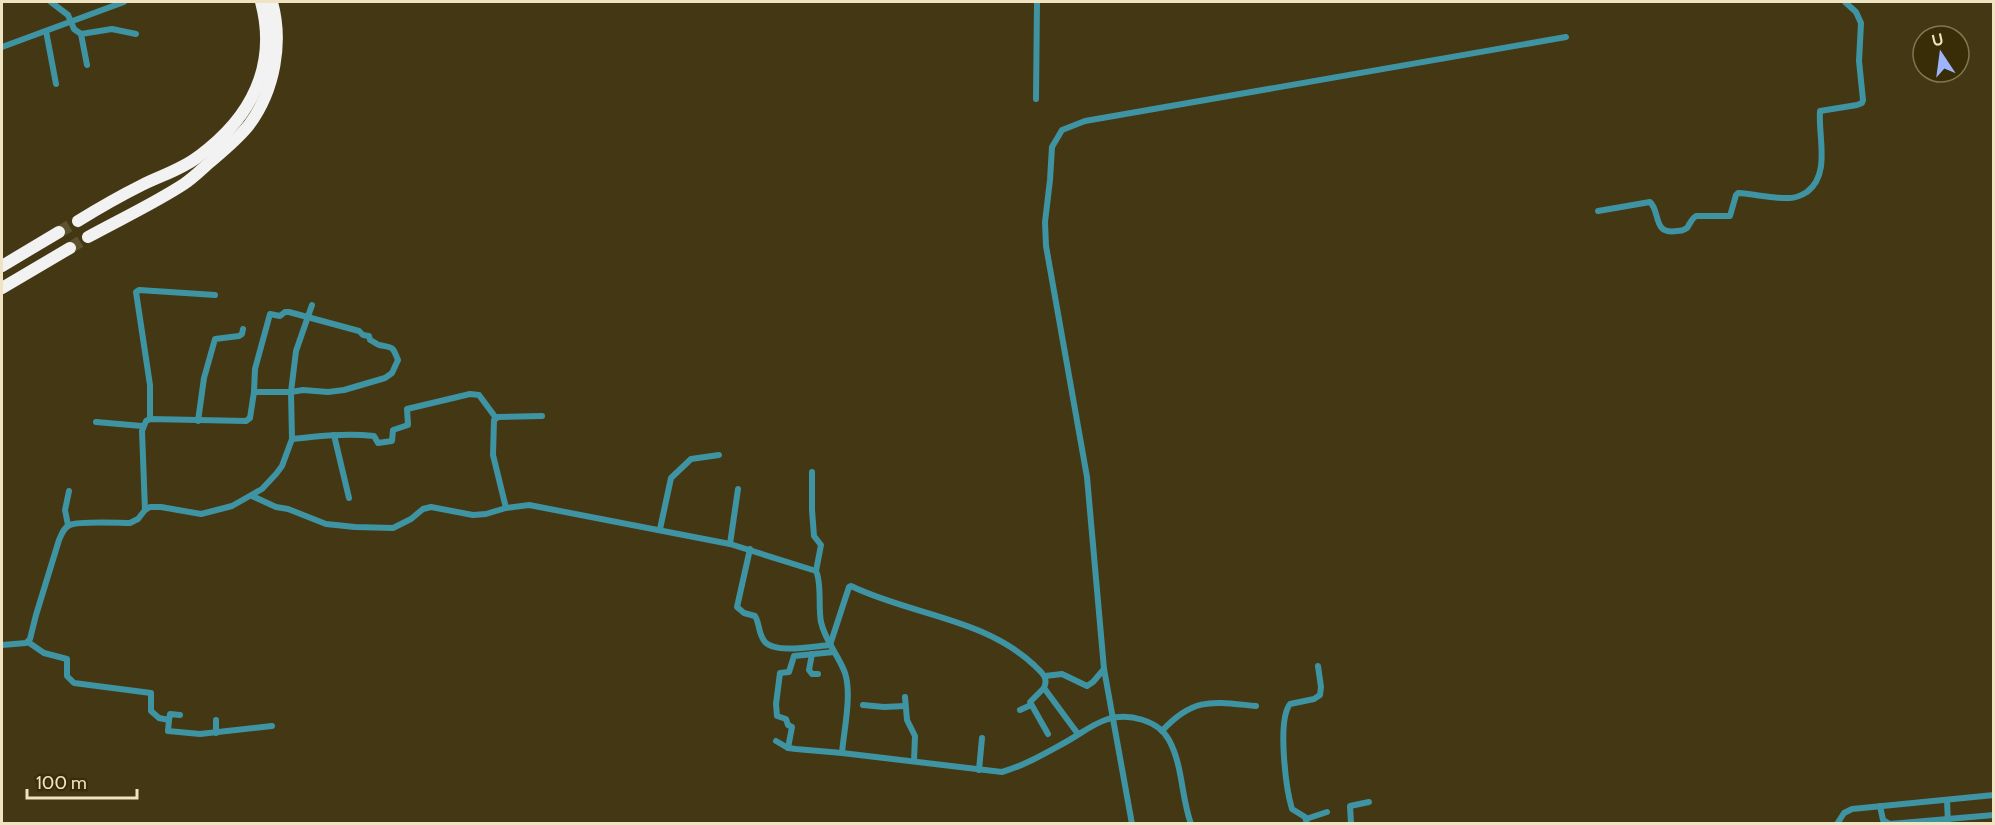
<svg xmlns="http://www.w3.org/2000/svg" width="1995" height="825" viewBox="0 0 1995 825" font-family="Cabin,sans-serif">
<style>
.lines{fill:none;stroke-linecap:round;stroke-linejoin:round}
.motorway-tunnel{stroke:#5e512d;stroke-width:12;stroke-dasharray:12 6;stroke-linecap:butt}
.minor{stroke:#3e94a3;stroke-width:6}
.motorway{stroke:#f2f2f2;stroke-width:12}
</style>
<rect width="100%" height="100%" fill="#443713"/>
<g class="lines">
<!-- motorway-tunnel -->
<g class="motorway-tunnel">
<polyline points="59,232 78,221"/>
<polyline points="70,248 88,237"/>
</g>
<!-- minor -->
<g class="minor">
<polyline points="51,2 68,15 74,29 81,34 112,29 136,34"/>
<polyline points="46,31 56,84"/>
<polyline points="81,34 87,65"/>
<polyline points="2,47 124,2"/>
<polyline points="1036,99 1037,2"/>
<path d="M1598 211 1650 202C1661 212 1652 235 1677 231 1681 231 1684 230 1687 228 1690 224 1691 219 1696 216H1730L1736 195 1738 193C1755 194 1773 199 1790 198 1797 198 1802 195 1807 192 1831 174 1818 137 1820 111L1857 105 1862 103 1863 100 1859 61 1861 23 1856 12 1845 2"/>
<polyline points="150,419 150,385 136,292 139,290 215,295"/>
<polyline points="198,421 204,378 215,339 239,336 242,334 243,329"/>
<polyline points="96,422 142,426"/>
<polyline points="334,435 349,498"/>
<path d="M292 439C319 436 346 433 374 436L378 443 392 441 393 430 408 425 407 409 470 394 479 395 496 418"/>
<polyline points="812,472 812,510 814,536 821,545 816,571"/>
<path d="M252 496 276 507 288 509 326 524 355 527 393 528 411 519 423 509 431 507 473 515 486 514 506 508 529 505 730 544 816 571C822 583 818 608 821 622 825 641 839 656 845 673 852 694 844 730 842 753L1002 772C1023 766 1044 754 1064 743 1079 735 1092 724 1108 719 1129 713 1158 720 1169 740 1183 766 1181 796 1191 824"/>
<polyline points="506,508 493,455 494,420 498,417 542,416"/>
<path d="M145 510 142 431 146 421 150 419 246 421 250 418 254 392H291L303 390 328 392 344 390 385 378 392 373 398 360C392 345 393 348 379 345 376 344 373 341 370 340L369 336 363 335 359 331 289 312H285L280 316 270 314 255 369 254 392"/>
<polyline points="68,525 65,510 69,491"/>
<polyline points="660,529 671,478 691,459 719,455"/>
<polyline points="730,544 738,489"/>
<path d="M750 549 737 607 744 613 755 616C760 624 758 634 765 642 776 654 815 646 830 645L849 587 851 586C911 615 984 618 1034 665 1041 672 1049 677 1044 688L1078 734"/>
<polyline points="28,642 44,653 67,659 67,676 74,683 151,693 151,711 159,718 169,720 168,731 200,734 272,726"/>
<path d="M2 645 26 643 30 639 36 615 59 540C62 534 63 528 70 525 79 521 118 523 130 523L138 519 145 510 150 507H161L201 514 232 506 262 489 276 474 282 466 292 439 291 392 296 351 312 305"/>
<polyline points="812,654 809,670 812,674 818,674"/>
<polyline points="1045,676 1062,674 1087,686 1093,682 1104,669"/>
<polyline points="1044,688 1030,702 1048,734"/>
<polyline points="905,697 907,720 915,736 914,761"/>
<polyline points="863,705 884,707 905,706"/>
<polyline points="1020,710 1031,705"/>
<polyline points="169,720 170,714 180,715"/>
<polyline points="216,720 216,733"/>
<path d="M1162 731C1194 696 1214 702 1256 706"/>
<polyline points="776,741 788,748 796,749 842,753"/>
<polyline points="788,748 792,727 788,725 786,719 777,716 776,704 780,673 789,672 794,656 834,652"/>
<polyline points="979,770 982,738"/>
<polyline points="1947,800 1948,824"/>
<polyline points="1880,806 1883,820 1890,824"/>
<polyline points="1306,819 1327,812"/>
<polyline points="1132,824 1104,669 1087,477 1046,246 1045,222 1050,180 1052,147 1062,130 1085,121 1566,37"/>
<path d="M1307 824 1305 817 1292 809C1286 789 1277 721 1290 704L1314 699 1320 695 1321 687 1318 666"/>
<polyline points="1351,824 1350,806 1369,802"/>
<polyline points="1837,824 1844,813 1852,809 1994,795"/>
<polyline points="1890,824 1994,815"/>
</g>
<!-- motorway -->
<g class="motorway">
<path d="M78 221C99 208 120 196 142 185 160 176 183 169 199 156 251 118 278 66 261 2"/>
<path d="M88 237C119 220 155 203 184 184 193 178 201 170 209 163 223 151 238 139 249 125 275 90 283 42 272 2"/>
<polyline points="2,266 59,232"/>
<polyline points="2,288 70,248"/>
</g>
</g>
<!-- border -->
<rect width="1995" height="825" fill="none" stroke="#efe3c1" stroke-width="6"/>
<!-- north arrow -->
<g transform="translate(1941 54) rotate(347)"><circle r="28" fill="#392d07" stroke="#827651" stroke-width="1.5"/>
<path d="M0-4.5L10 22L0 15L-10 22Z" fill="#9db4fd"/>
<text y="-9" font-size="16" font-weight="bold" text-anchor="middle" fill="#efe3c1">U</text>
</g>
<!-- scale -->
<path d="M27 789v9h110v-9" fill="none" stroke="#efe3c1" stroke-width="3"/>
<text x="36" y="789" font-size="18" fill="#efe3c1" stroke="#392d07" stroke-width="4.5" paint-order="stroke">100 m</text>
</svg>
